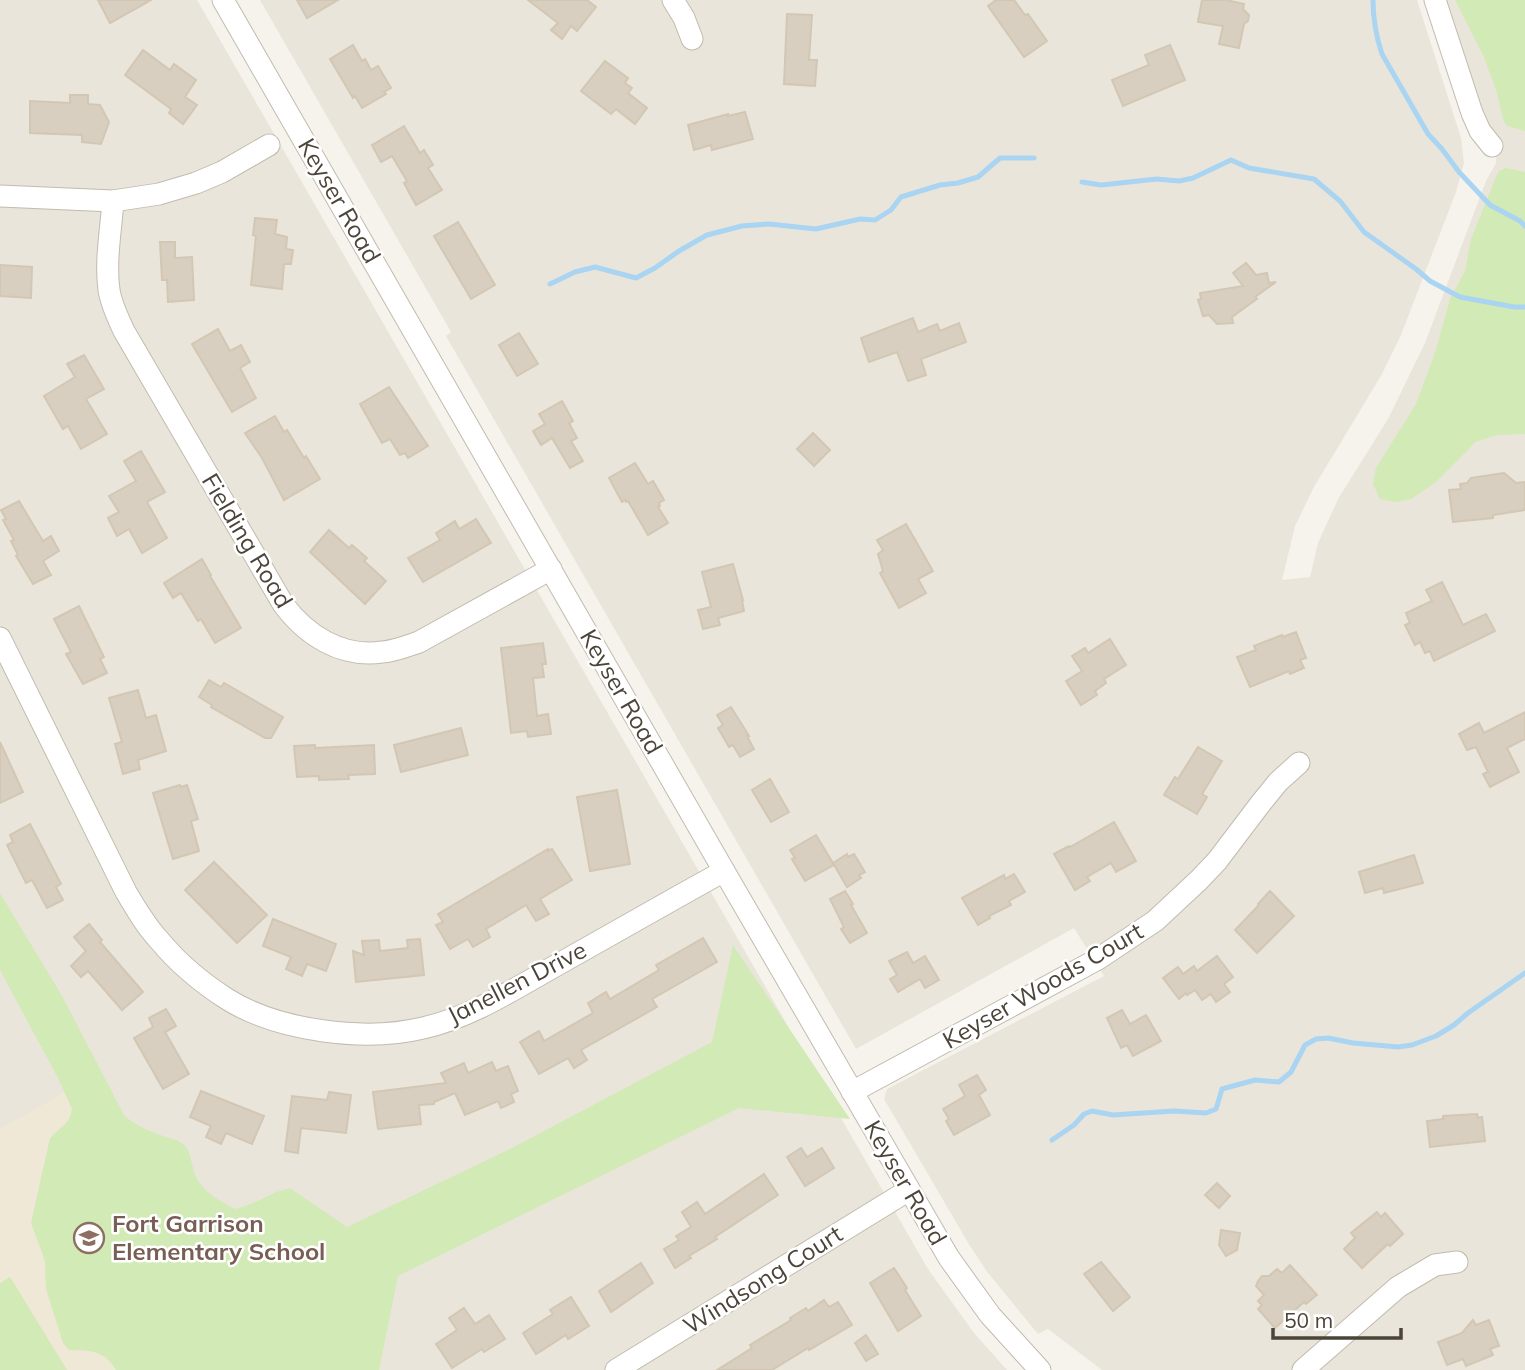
<svg xmlns="http://www.w3.org/2000/svg" width="1525" height="1370" viewBox="0 0 1525 1370" font-family="Mulish,sans-serif">
<style>
.residential{fill:#eae5da}
.education{fill:#efe8d6}
.green{fill:#d2eab5}
.lines{fill:none;stroke-linecap:round;stroke-linejoin:round}
.stream{stroke:#a9d4f2;stroke-width:5}
.building{fill:#d8cfc1;stroke:#d3c7b4;stroke-width:2}
.street-casing{stroke:#c2bbae;stroke-width:23}
.street{stroke:#fff;stroke-width:21}
.labels{text-anchor:middle;stroke-width:5;stroke-linejoin:round;paint-order:stroke}
.street-label{font-size:24px;fill:#4b4439;stroke:#fff}
.education-label{font-size:24px;font-weight:bold;fill:#785e54;stroke:#fff;text-anchor:start}
</style>
<rect width="100%" height="100%" fill="#f6f3ec"/>
<!-- residential -->
<g class="residential">
<polygon points="0,0 197,0 928,1269 974,1333 1007,1370 253,1370 0,1129"/>
<polygon points="260,0 1417,0 1461,138 1464,163 1456,192 1401,335 1382,374 1314,487 1295,526 1282,580 1310,577 1318,543 1338,499 1388,419 1425,343 1486,181 1496,163 1497,141 1486,124 1445,0 1525,0 1525,1370 1102,1370 1048,1329 1038,1334 988,1273 970,1246 884,1099 887,1089 1104,976 1074,928 856,1049 446,336 451,332"/>
</g>
<!-- education -->
<polygon class="education" points="86,1080 253,1370 0,1370 0,1129"/>
<!-- green -->
<g class="green">
<polygon points="1455,0 1525,0 1525,131 1507,126 1503,119 1497,93 1483,55"/>
<polygon points="1506,168 1525,172 1525,434 1497,435 1475,442 1465,453 1436,482 1411,499 1395,502 1380,499 1373,484 1376,468 1416,404 1436,350 1450,299 1465,271 1471,239 1496,177 1499,171"/>
<path d="M0 893 61 994 124 1115C132 1123 146 1130 157 1134 165 1137 175 1138 183 1144 191 1150 191 1164 195 1174 201 1191 220 1201 235 1209 255 1205 270 1192 290 1188L347 1227 510 1149 712 1042 733 945 850 1119 739 1108 398 1276 379 1370H116C103 1349 91 1351 69 1350L63 1343 46 1289 45 1261 31 1223 50 1138 66 1123 70 1117 72 1109 59 1080 0 970Z"/>
<polygon points="10,1277 67,1370 0,1370 0,1283"/>
</g>
<g class="lines">
<!-- stream -->
<g class="stream">
<path d="M1373 0C1373 19 1376 36 1382 54L1428 134 1442 149 1459 172 1490 205 1520 221 1525 226"/>
<polyline points="1082,182 1101,185 1157,179 1179,181 1193,178 1231,160 1249,168 1314,179 1340,201 1364,232 1416,269 1430,281 1460,297 1514,307 1525,307"/>
<polyline points="550,284 575,272 595,267 636,278 655,268 679,251 707,235 742,226 769,224 816,229 860,219 875,220 891,210 901,197 940,185 958,183 978,177 1000,158 1034,158"/>
<polyline points="1052,1140 1074,1125 1084,1114 1092,1111 1113,1115 1174,1111 1206,1113 1216,1109 1222,1089 1255,1080 1279,1082 1291,1072 1305,1045 1316,1039 1328,1038 1353,1043 1398,1047 1412,1045 1436,1036 1454,1025 1468,1013 1525,973"/>
</g>
</g>
<!-- building -->
<g class="building">
<polygon points="98,0 151,0 110,23"/>
<polygon points="297,0 338,0 307,18"/>
<polygon points="528,0 587,0 596,7 577,31 571,26 562,39 551,30 558,23"/>
<polygon points="996,0 1014,0 1025,15 1028,14 1047,41 1024,57 988,6"/>
<polygon points="1202,0 1226,0 1244,4 1243,9 1249,15 1248,21 1244,24 1239,48 1219,44 1223,26 1198,22"/>
<polygon points="787,14 812,15 809,60 817,60 815,86 784,84"/>
<polygon points="353,45 362,61 365,59 371,70 378,66 391,88 384,92 386,94 362,108 355,96 353,98 330,59"/>
<polygon points="1170,45 1185,80 1123,106 1112,80 1149,65 1145,55"/>
<polygon points="143,50 170,70 174,64 196,80 185,97 197,105 183,124 169,113 171,109 125,75"/>
<polygon points="605,61 628,78 625,83 632,88 628,93 647,108 635,124 616,109 611,114 581,91"/>
<polygon points="70,95 88,95 88,104 100,105 109,122 101,144 82,142 82,135 30,133 30,101 70,103"/>
<polygon points="745,112 753,139 712,150 711,145 694,150 688,125 728,114 728,116"/>
<polygon points="404,126 420,153 424,150 433,165 428,168 442,190 416,205 404,183 407,181 392,156 381,162 372,145"/>
<polygon points="255,218 277,220 275,234 287,237 286,249 293,250 291,264 284,264 282,289 251,285 256,236 253,235"/>
<polygon points="458,222 495,285 471,299 434,236"/>
<polygon points="160,242 175,242 175,258 192,257 194,300 168,302 167,280 162,280"/>
<polygon points="1246,263 1256,275 1267,273 1269,283 1276,282 1255,297 1257,299 1232,317 1233,323 1217,324 1209,315 1203,316 1198,300 1201,299 1200,293 1243,286 1233,273"/>
<polygon points="0,265 32,267 31,298 0,296"/>
<polygon points="913,318 918,332 937,324 940,331 959,323 966,342 921,359 926,375 908,381 897,352 869,362 861,338"/>
<polygon points="218,329 230,351 241,345 250,362 240,368 256,398 232,412 192,344"/>
<polygon points="519,333 538,364 517,376 499,345"/>
<polygon points="84,355 104,389 86,399 107,434 81,449 68,426 63,429 44,396 75,377 67,364"/>
<polygon points="389,387 428,446 408,458 405,453 400,455 390,439 382,443 360,404"/>
<polygon points="562,401 573,421 569,423 577,438 571,441 583,461 570,468 552,438 541,445 533,431 545,424 539,414"/>
<polygon points="275,416 284,432 287,430 304,458 306,456 320,479 284,500 262,458 245,433"/>
<polygon points="813,433 830,450 814,466 797,449"/>
<polygon points="141,451 165,492 147,502 167,538 142,553 129,529 117,536 108,518 119,512 109,496 136,481 124,461"/>
<polygon points="635,463 648,484 653,481 664,500 659,503 660,506 658,507 668,523 648,535 628,501 626,502 625,500 622,502 609,478"/>
<polygon points="1504,473 1516,483 1525,482 1525,510 1493,515 1493,518 1453,522 1449,490 1461,489 1460,484 1467,483 1471,478"/>
<polygon points="19,501 43,541 51,536 59,551 43,561 51,575 33,584 16,556 18,555 11,541 14,540 3,520 6,519 1,510"/>
<polygon points="476,519 491,543 423,582 408,558 440,540 436,533 455,521 459,529"/>
<polygon points="906,524 933,571 918,579 926,593 899,608 880,573 883,571 878,554 883,550 877,540"/>
<polygon points="329,530 349,548 352,545 367,558 364,561 386,581 365,604 310,552"/>
<polygon points="202,559 211,575 210,576 241,628 215,643 201,619 198,621 181,593 173,598 164,583"/>
<polygon points="733,564 743,600 742,600 744,611 718,618 720,625 703,629 698,610 711,607 702,572"/>
<polygon points="1442,582 1463,625 1486,614 1495,631 1434,661 1430,651 1425,653 1420,642 1415,645 1405,625 1410,623 1406,613 1432,601 1426,590"/>
<polygon points="79,606 104,657 100,659 107,673 83,684 66,654 71,652 54,619"/>
<polygon points="1296,632 1306,658 1300,660 1304,668 1290,674 1289,671 1250,687 1237,657 1256,650 1254,646 1282,635 1283,637"/>
<polygon points="1110,639 1126,665 1104,679 1106,683 1095,691 1097,695 1081,705 1066,681 1082,671 1072,656 1085,648 1088,653"/>
<polygon points="543,643 546,664 542,664 544,677 533,678 537,716 548,714 551,734 528,737 527,731 511,733 501,648"/>
<polygon points="209,680 221,687 224,683 283,717 271,738 265,738 211,707 212,705 199,697"/>
<polygon points="138,690 146,718 156,715 166,751 138,760 140,769 123,774 115,744 122,742 109,698"/>
<polygon points="731,707 749,736 747,736 754,749 740,757 733,745 729,747 718,728 723,725 717,715"/>
<polygon points="1525,712 1525,739 1507,748 1519,772 1490,787 1483,774 1488,772 1476,747 1467,750 1459,734 1479,723 1484,733"/>
<polygon points="461,728 468,755 401,772 394,745"/>
<polygon points="0,742 23,792 0,803"/>
<polygon points="315,745 315,748 374,745 375,774 348,775 349,779 319,780 319,776 297,777 294,746"/>
<polygon points="1198,747 1222,761 1202,794 1207,797 1197,814 1164,795 1175,777 1178,779"/>
<polygon points="770,779 789,812 771,822 752,790"/>
<polygon points="180,785 181,787 187,785 198,819 191,821 199,851 173,859 153,793"/>
<polygon points="617,790 630,864 590,871 577,797"/>
<polygon points="1114,822 1136,861 1116,872 1111,863 1087,877 1090,881 1075,890 1054,854 1069,846 1070,847"/>
<polygon points="30,824 61,884 56,887 63,900 47,908 32,880 26,883 7,845 13,842 10,835"/>
<polygon points="816,835 834,865 805,881 792,859 795,858 790,850"/>
<polygon points="548,849 548,851 552,849 572,880 540,899 549,914 536,921 526,905 486,929 490,937 473,947 468,939 450,949 436,925 443,922 438,914"/>
<polygon points="847,854 848,857 854,854 865,872 859,875 861,878 847,887 833,863"/>
<polygon points="1414,855 1423,883 1384,893 1383,888 1365,893 1359,872"/>
<polygon points="214,862 267,915 237,943 185,890"/>
<polygon points="1014,874 1025,892 1009,901 1011,905 989,916 990,918 978,925 962,898 1004,875 1005,879"/>
<polygon points="845,891 853,904 851,905 867,933 850,943 841,929 844,927 830,899"/>
<polygon points="1270,891 1294,916 1257,953 1235,930 1259,905 1258,904"/>
<polygon points="273,919 336,944 326,971 307,964 302,976 286,969 291,957 263,946"/>
<polygon points="89,924 102,940 100,942 143,992 122,1010 88,971 81,977 71,966 86,951 74,937"/>
<polygon points="703,938 717,962 652,999 657,1007 581,1050 587,1060 574,1068 568,1058 539,1074 520,1042 539,1031 544,1041 593,1013 588,1003 606,992 610,999 659,970 656,965"/>
<polygon points="420,939 424,975 356,982 353,951 364,955 362,941 379,940 380,951 408,948 407,940"/>
<polygon points="907,952 913,963 925,956 939,980 925,988 920,979 898,992 890,979 897,975 889,961"/>
<polygon points="1217,956 1233,977 1224,984 1230,992 1216,1002 1211,994 1202,1000 1195,990 1187,995 1186,993 1179,999 1163,978 1178,967 1183,974 1194,966 1197,971"/>
<polygon points="166,1009 176,1026 165,1032 189,1074 163,1089 134,1038 153,1027 149,1018"/>
<polygon points="1122,1010 1130,1024 1146,1015 1161,1041 1133,1056 1127,1045 1121,1048 1107,1018"/>
<polygon points="492,1062 496,1071 508,1066 518,1091 511,1094 514,1102 501,1108 498,1101 465,1115 455,1093 434,1102 434,1104 419,1105 421,1124 378,1129 373,1092 446,1083 441,1073 464,1063 468,1073"/>
<polygon points="977,1075 986,1090 979,1095 990,1115 954,1135 946,1121 949,1119 943,1109 965,1096 959,1085"/>
<polygon points="201,1091 264,1116 252,1144 226,1133 221,1144 206,1137 211,1126 190,1117"/>
<polygon points="329,1092 351,1095 346,1133 301,1128 298,1153 285,1151 292,1096 327,1100"/>
<polygon points="1477,1114 1478,1118 1482,1117 1485,1141 1430,1147 1427,1121 1443,1119 1443,1116"/>
<polygon points="801,1148 807,1157 822,1148 834,1168 805,1186 787,1157"/>
<polygon points="764,1174 778,1195 715,1237 717,1239 689,1256 691,1258 675,1268 664,1249 679,1240 676,1236 691,1227 682,1212 697,1202 705,1214"/>
<polygon points="1217,1183 1230,1196 1219,1208 1205,1195"/>
<polygon points="1377,1212 1381,1217 1385,1213 1403,1234 1390,1246 1388,1244 1362,1268 1344,1249 1355,1238 1351,1233"/>
<polygon points="1221,1230 1240,1233 1237,1250 1226,1256 1219,1245"/>
<polygon points="1101,1262 1130,1297 1113,1311 1084,1274"/>
<polygon points="641,1263 653,1283 611,1312 599,1291"/>
<polygon points="1290,1265 1317,1295 1306,1304 1304,1302 1275,1328 1258,1309 1262,1305 1258,1301 1264,1295 1256,1286 1258,1281 1262,1276 1269,1276 1277,1269 1282,1273"/>
<polygon points="894,1268 907,1288 905,1290 921,1316 898,1331 870,1283"/>
<polygon points="571,1297 589,1326 568,1339 566,1335 536,1354 523,1333 553,1314 550,1310"/>
<polygon points="824,1300 829,1307 838,1302 852,1325 809,1350 808,1348 772,1370 717,1370 752,1348 750,1345 791,1320 790,1318 806,1308 808,1311"/>
<polygon points="464,1308 475,1324 489,1315 505,1339 484,1352 482,1349 452,1368 436,1344 457,1330 449,1318"/>
<polygon points="1473,1320 1476,1325 1489,1320 1499,1346 1490,1349 1493,1355 1466,1366 1463,1359 1447,1365 1438,1342 1462,1333"/>
<polygon points="866,1335 878,1354 866,1361 855,1343"/>
</g>
<g class="lines">
<!-- street casing -->
<g class="street-casing">
<g id="street">
<polyline points="223,0 724,871 949,1258 990,1315 1040,1370"/>
<polyline points="673,0 684,18 692,39"/>
<polyline points="1435,0 1472,113 1480,131 1492,146"/>
<polyline points="0,196 113,201 159,194 196,183 222,172 269,145"/>
<path d="M113 201C111 230 105 261 109 290 111 304 118 318 124 331L283 604C306 635 341 658 382 652 395 651 407 646 419 642L551 569"/>
<path d="M0 638 126 892C136 909 146 926 159 940 178 963 202 983 227 999 278 1031 365 1042 423 1028 472 1017 514 989 557 965 612 934 668 902 724 871"/>
<polyline points="852,1092 1098,959 1155,921 1199,880 1217,861 1261,803 1278,782 1299,763"/>
<polyline points="616,1370 909,1190"/>
<polyline points="1303,1370 1398,1287 1435,1265 1457,1262"/>
</g>
</g>
<!-- street -->
<use href="#street" class="street"/>
</g>
<!-- icons -->
<defs>
<g id="school-ring" transform="scale(1.575)"><circle r="9.5" fill="#fff" stroke="#8d6e63" stroke-width="1.5"/><path d="M0-5L7-2L0 1L-7-2ZM-4 1L0 2.5L4 1V4Q0 6-4 4Z" fill="#8d6e63"/></g>
</defs>
<g fill-rule="evenodd">
<use href="#school-ring" x="89" y="1238"/>
</g>
<g class="labels">
<!-- street labels -->
<g class="street-label">
<text transform="translate(339 201) rotate(60)" y="8">Keyser Road</text>
<text transform="translate(247 541) rotate(59)" y="8">Fielding Road</text>
<text transform="translate(621 692) rotate(60)" y="8">Keyser Road</text>
<text transform="translate(517 983) rotate(-27)" y="8">Janellen Drive</text>
<text transform="translate(1043 986) rotate(-30)" y="8">Keyser Woods Court</text>
<text transform="translate(905 1183) rotate(60)" y="8">Keyser Road</text>
<text transform="translate(763 1280) rotate(-32)" y="8">Windsong Court</text>
</g>
<!-- education labels -->
<g class="education-label">
<text x="112" y="1232">Fort Garrison<tspan x="112" dy="28">Elementary School</tspan></text>
</g>
</g>
<!-- scale -->
<path d="M1273 1328v10h128v-10" fill="none" stroke="#4b4439" stroke-width="3.5"/>
<text x="1284" y="1328" font-size="21" fill="#4b4439" stroke="#ffffff" stroke-width="5" paint-order="stroke">50 m</text>
</svg>
